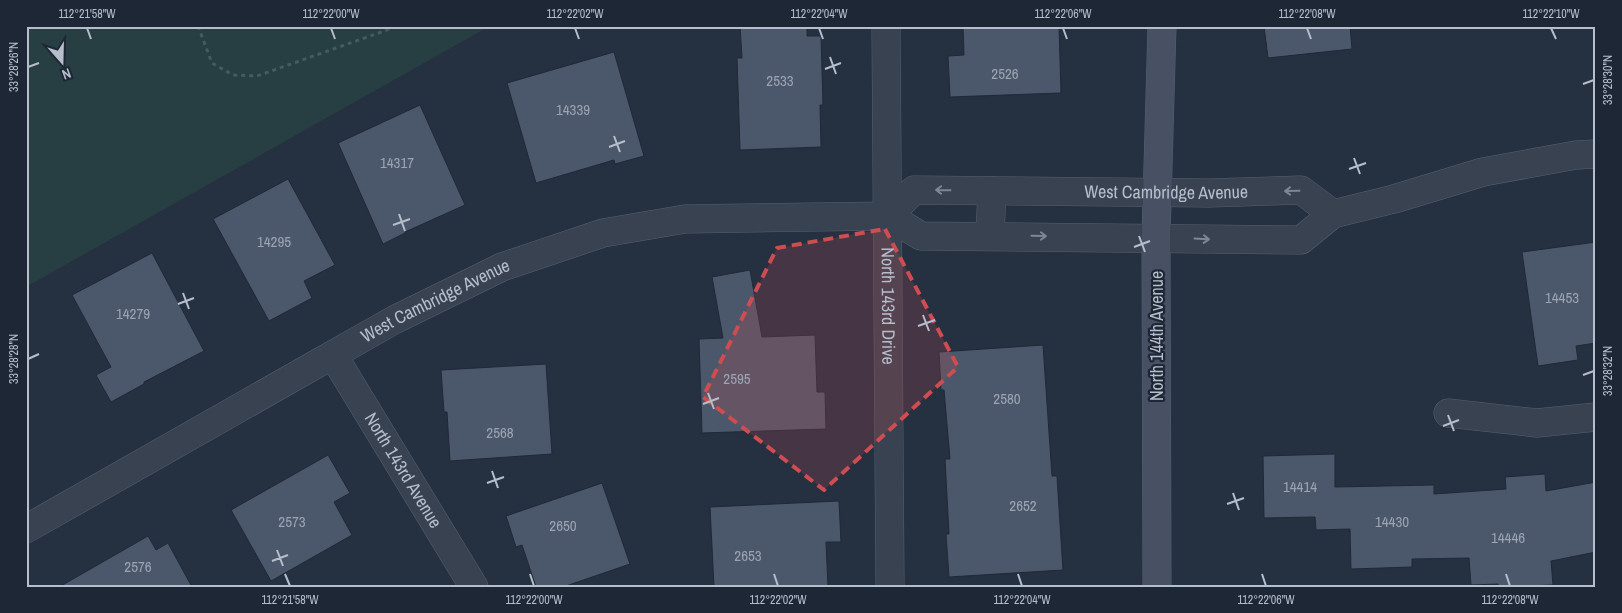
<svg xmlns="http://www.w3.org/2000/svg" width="1622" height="613" viewBox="0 0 1622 613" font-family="'Archivo Narrow',sans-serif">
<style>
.green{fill:#273e42}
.building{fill:#4b576a;stroke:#202938}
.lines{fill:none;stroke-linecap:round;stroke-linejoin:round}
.street-casing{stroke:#57606e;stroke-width:29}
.secondary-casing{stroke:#57606e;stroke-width:29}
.path{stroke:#455b5e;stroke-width:3;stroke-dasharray:4 4;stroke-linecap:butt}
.street{stroke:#394250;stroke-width:28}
.secondary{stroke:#475163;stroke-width:28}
.oneway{stroke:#7e8694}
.marked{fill:#ce4d51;fill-opacity:0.2;stroke:#ce4d51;stroke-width:4;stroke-dasharray:10 6;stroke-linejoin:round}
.ticks{fill:none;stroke:#b6bdcb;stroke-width:2}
.labels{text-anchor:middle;stroke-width:4.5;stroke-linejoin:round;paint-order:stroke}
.number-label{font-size:15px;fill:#9ba4b3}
.street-label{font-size:18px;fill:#b6bdcb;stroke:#1e2736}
.neatline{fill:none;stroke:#b6bdcb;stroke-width:2}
.ticks-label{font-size:12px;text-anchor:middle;fill:#b6bdcb}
</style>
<rect width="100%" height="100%" fill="#253041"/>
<!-- green -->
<polygon class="green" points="26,26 490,26 26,287"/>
<!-- building -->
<g class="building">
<polygon points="740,26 807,26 807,36 821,36 823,105 820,105 821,147 740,150 737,58 742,58"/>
<polygon points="963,26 1059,26 1061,93 950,97 948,56 964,55"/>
<polygon points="1264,26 1350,26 1352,49 1268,58"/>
<polygon points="614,52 644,156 615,164 614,160 536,183 507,83"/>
<polygon points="420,105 465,205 405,232 405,233 383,244 338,143"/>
<polygon points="288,179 335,265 304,281 312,298 269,321 213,219"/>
<polygon points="1596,242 1596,343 1576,346 1578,360 1538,366 1522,252"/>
<polygon points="152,253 204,351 144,382 144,384 111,402 96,375 111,367 72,295"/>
<polygon points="750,270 762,337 815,335 817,392 825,392 826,429 702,433 699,339 723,338 712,277"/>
<polygon points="1043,345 1052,476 1057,476 1063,570 949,577 946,534 949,534 945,459 950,459 944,390 941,390 939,352"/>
<polygon points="546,364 552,454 450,461 447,412 444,412 441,370"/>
<polygon points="1335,454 1335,487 1434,485 1434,494 1506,489 1505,477 1545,474 1546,491 1596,482 1596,552 1551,561 1553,585 1498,587 1498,584 1471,585 1469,558 1412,559 1412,567 1351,569 1350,529 1316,530 1315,517 1264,518 1263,456"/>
<polygon points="328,455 350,493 334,502 352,535 271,581 231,510"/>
<polygon points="602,483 630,564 563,587 536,587 522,545 516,547 506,516"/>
<polygon points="839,501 841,542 826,542 828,587 714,587 710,507"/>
<polygon points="148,536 156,550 168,543 192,587 59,587"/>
</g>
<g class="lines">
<!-- street casing -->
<g class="street-casing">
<g id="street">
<path id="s1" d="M886 26 890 587"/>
<path id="s2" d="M888 216 914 190 1209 193 1301 190 1333 214"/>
<polyline points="990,235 992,191"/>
<path id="s3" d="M333 355 474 587"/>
<polyline points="1448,413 1537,423 1596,417"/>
<path id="s4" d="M26 529 394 320 502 267 603 233 685 219 888 216 921 236 1301 240 1333 214 1394 199 1483 172 1576 155 1596 154"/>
</g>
</g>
<!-- secondary casing -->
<g class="secondary-casing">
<polyline id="secondary" points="1157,587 1156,237 1162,26"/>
</g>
<!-- path -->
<polyline class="path" points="198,26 212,63 233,75 257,76 387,30 392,26"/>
<!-- street -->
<use href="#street" class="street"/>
<!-- secondary -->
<use href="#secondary" class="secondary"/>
</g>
<!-- one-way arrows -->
<defs><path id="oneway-shaft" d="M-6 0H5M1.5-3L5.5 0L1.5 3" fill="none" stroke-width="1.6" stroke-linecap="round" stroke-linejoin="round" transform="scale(1.25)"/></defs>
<g class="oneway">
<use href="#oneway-shaft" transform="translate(943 190) rotate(-179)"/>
<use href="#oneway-shaft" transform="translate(1292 191) rotate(179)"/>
<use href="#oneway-shaft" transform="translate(1039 236) rotate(1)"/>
<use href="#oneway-shaft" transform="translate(1202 239) rotate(3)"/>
</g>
<!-- marked area -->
<path class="marked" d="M885 229 958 367 824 490 703 397 777 248Z"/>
<!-- ticks -->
<path class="ticks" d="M87 28 91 39M331 28 335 39M575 28 579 39M819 28 823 39M1063 28 1067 39M1307 28 1311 39M1551 28 1556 39M830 57 836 74M28 67 39 63M825 69 841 63M1583 84 1594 80M614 136 620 152M609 147 625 141M1354 158 1360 174M1349 169 1366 163M399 214 405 231M393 225 410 219M1139 236 1145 252M1134 247 1150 241M183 293 189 309M178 304 194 298M923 315 929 331M918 326 935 320M28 359 39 354M1583 375 1594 371M708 393 714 409M703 404 719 398M1448 415 1454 431M1443 426 1459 420M492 471 498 488M487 483 504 477M1233 493 1239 510M1227 504 1244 498M277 550 283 566M272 561 288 555M285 574 290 586M530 574 534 586M774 574 778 586M1018 574 1022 586M1262 574 1266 586M1506 574 1510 586"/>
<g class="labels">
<!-- number labels -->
<g class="number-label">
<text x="1005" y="79">2526</text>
<text x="780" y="86">2533</text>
<text x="573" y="115">14339</text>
<text x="397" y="168">14317</text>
<text x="274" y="247">14295</text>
<text x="1562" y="303">14453</text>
<text x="133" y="319">14279</text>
<text x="737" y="384">2595</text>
<text x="1007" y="404">2580</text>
<text x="500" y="438">2568</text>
<text x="1300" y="492">14414</text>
<text x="1023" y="511">2652</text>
<text x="292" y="527">2573</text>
<text x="1392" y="527">14430</text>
<text x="563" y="531">2650</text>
<text x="1508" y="543">14446</text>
<text x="748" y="561">2653</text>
<text x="138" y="572">2576</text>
</g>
<!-- street labels -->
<g class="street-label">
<text dy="6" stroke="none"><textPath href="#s2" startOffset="289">West Cambridge Avenue</textPath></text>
<text dy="6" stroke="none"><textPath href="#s4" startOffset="469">West Cambridge Avenue</textPath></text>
<text dy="6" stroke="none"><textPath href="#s1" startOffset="280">North 143rd Drive</textPath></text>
<text transform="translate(1157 336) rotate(-90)" y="6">North 144th Avenue</text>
<text dy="6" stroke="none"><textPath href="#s3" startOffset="135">North 143rd Avenue</textPath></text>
</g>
</g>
<!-- border -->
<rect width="1622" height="613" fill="none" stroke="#1e2736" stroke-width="55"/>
<!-- north arrow -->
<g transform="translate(62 62) rotate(160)" stroke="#1e2736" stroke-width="4" paint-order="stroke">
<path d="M0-4L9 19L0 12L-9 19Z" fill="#b6bdcb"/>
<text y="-8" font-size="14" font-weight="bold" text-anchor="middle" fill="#b6bdcb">N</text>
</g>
<rect x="28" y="28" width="1566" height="558" class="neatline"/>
<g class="ticks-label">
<text x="87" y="18">112°21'58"W</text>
<text x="331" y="18">112°22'00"W</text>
<text x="575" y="18">112°22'02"W</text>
<text x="819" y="18">112°22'04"W</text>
<text x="1063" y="18">112°22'06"W</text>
<text x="1307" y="18">112°22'08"W</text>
<text x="1551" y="18">112°22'10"W</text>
<text transform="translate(14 67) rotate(-90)" y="4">33°28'26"N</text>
<text transform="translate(1608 80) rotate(-90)" y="4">33°28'30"N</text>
<text transform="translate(14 359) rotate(-90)" y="4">33°28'28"N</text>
<text transform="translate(1608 371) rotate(-90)" y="4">33°28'32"N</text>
<text x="290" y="604">112°21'58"W</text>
<text x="534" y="604">112°22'00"W</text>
<text x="778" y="604">112°22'02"W</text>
<text x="1022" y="604">112°22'04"W</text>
<text x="1266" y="604">112°22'06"W</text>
<text x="1510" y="604">112°22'08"W</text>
</g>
</svg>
